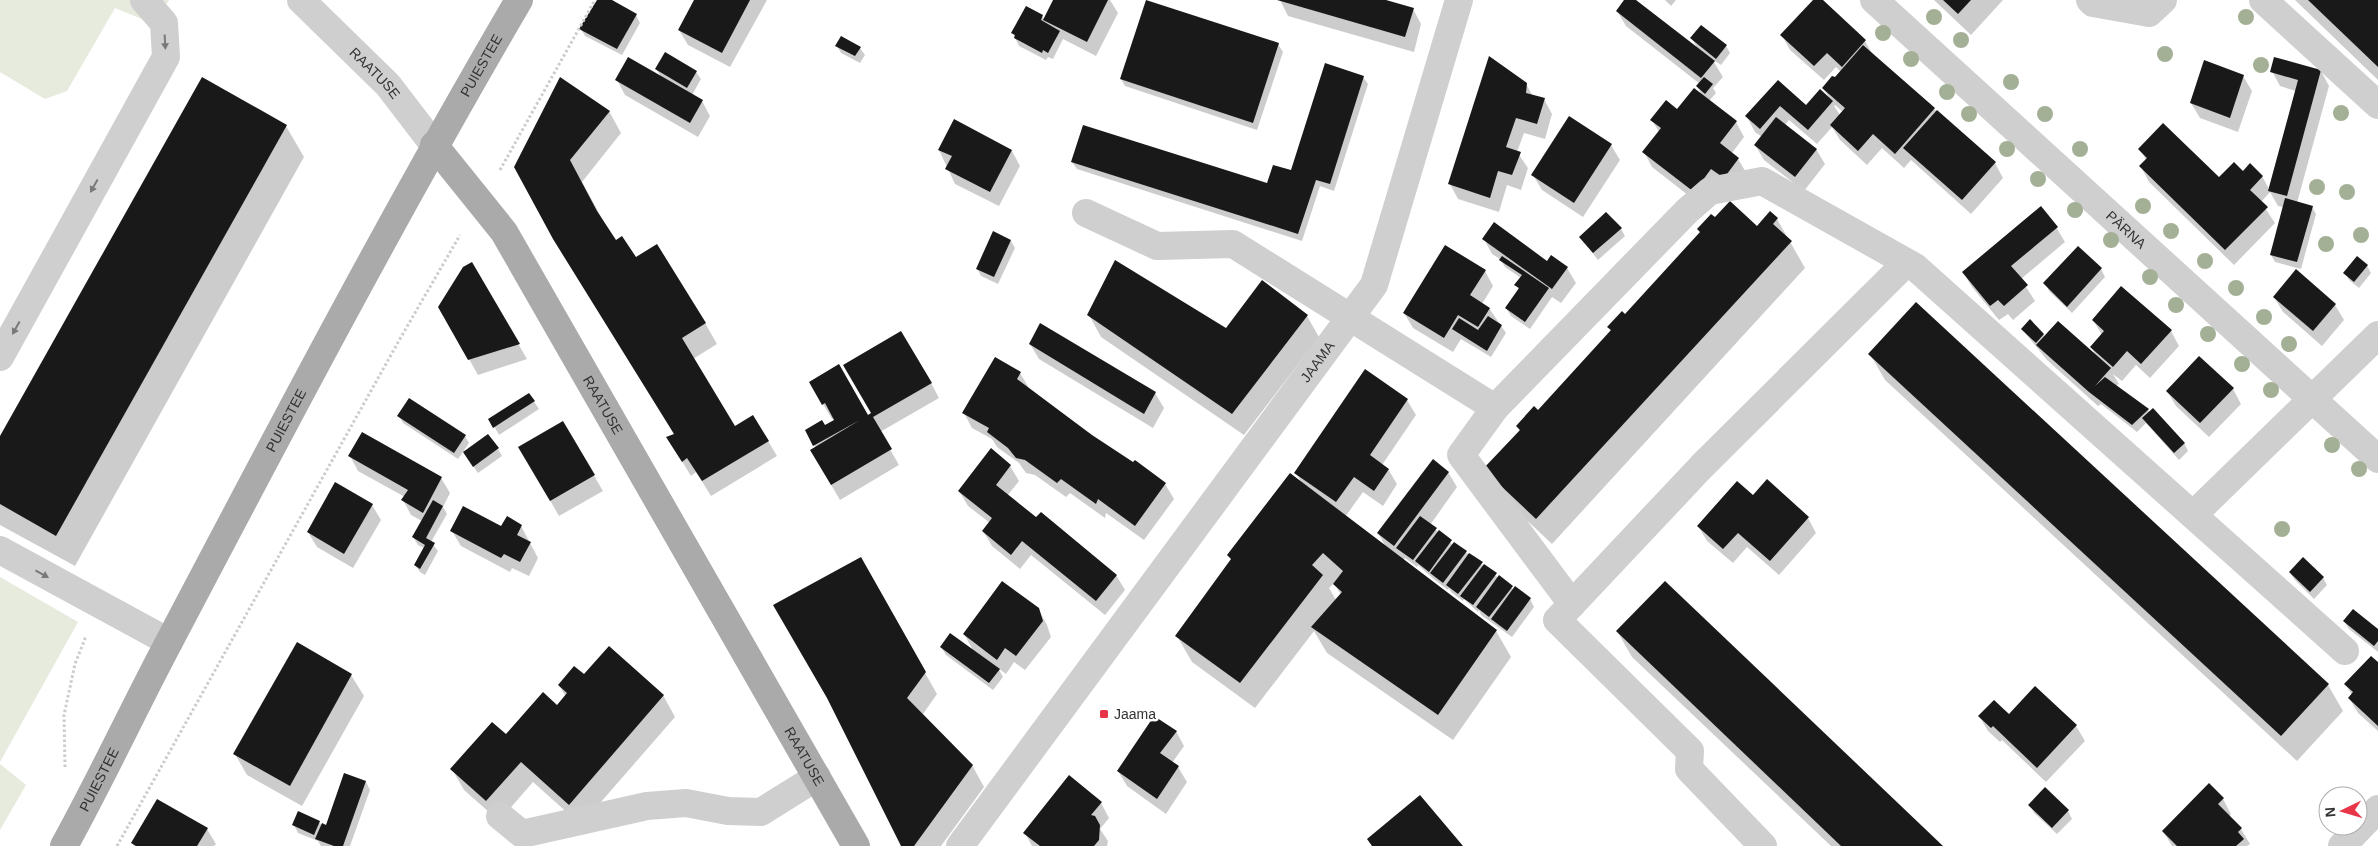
<svg xmlns="http://www.w3.org/2000/svg" width="2378" height="846" viewBox="0 0 2378 846" font-family="Helvetica,sans-serif">
<style>
.green{fill:#e6ebde}
.shadow{fill:#0003;fill-rule:evenodd}
.building{fill:#191919}
.lines{fill:none;stroke-linecap:round;stroke-linejoin:round}
.path{stroke:#ccc;stroke-width:3;stroke-dasharray:2.5 2.5;stroke-linecap:butt}
.minor{stroke:#cfcfcf;stroke-width:28}
.major{stroke:#aaa;stroke-width:28}
.tree{fill:#a3b095}
.oneway{fill:#797979}
.poi-dot{fill:#e83548;stroke:#fff;stroke-width:2}
.labels{text-anchor:middle;stroke-width:5;stroke-linejoin:round;paint-order:stroke}
.street-label{font-size:14px;fill:#323232;stroke:#fff}
.poi-label{font-size:14px;fill:#323232;stroke:#fff;text-anchor:start}
</style>
<rect width="100%" height="100%" fill="#fff"/>
<!-- green -->
<g class="green">
<polygon points="0,0 169,0 154,24 115,8 67,91 45,99 0,72"/>
<polygon points="0,577 78,622 0,762"/>
<polygon points="0,764 26,785 0,830"/>
</g>
<!-- shadow -->
<g class="shadow">
<polygon points="598,0 609,0 636,15 640,23 622,55 585,36 581,29"/>
<polygon points="695,0 767,0 730,67 688,45 679,30"/>
<polygon points="1055,0 1110,0 1118,13 1096,56 1063,39 1053,59 1048,57 1046,60 1019,46 1013,33 1042,16 1044,20"/>
<polygon points="1280,0 1382,0 1413,9 1421,24 1414,52 1288,16"/>
<polygon points="1625,0 1634,0 1698,50 1692,38 1726,46 1730,53 1721,65 1712,59 1723,77 1713,88 1716,93 1709,101 1736,122 1744,137 1732,153 1738,159 1747,174 1702,206 1652,167 1644,152 1659,132 1652,120 1678,111 1703,97 1697,86 1700,84 1626,26 1617,11"/>
<polygon points="1665,0 1676,0 1671,6"/>
<path d="M1815 0H1821L1865 41 1873 55 1995 163 2003 178 1971 214 1911 160 1904 168 1882 148 1867 165 1840 140 1832 127 1817 144 1789 120 1785 125 1816 149 1825 164 1804 191 1764 160 1755 145 1762 137 1755 132 1747 117 1778 82 1806 107 1830 99 1823 88 1841 72 1836 67 1824 80 1790 50 1782 35ZM1835 105 1843 112 1840 115 1834 106Z"/>
<polygon points="1934,0 2003,0 1971,35"/>
<polygon points="2295,0 2378,0 2378,80"/>
<polygon points="1278,44 1283,52 1257,130 1125,86 1121,79"/>
<polygon points="837,46 860,48 865,55 860,63 841,53"/>
<polygon points="656,69 696,72 701,79 692,95 702,101 710,116 698,137 625,95 617,80 661,77"/>
<polygon points="2272,71 2321,71 2329,86 2297,203 2312,207 2316,214 2301,269 2275,262 2271,255 2284,207 2278,206 2270,192 2261,202 2275,223 2234,265 2149,182 2141,167 2146,160 2140,149 2219,179 2243,172 2262,176 2269,189 2296,91 2280,86"/>
<polygon points="2243,76 2252,91 2238,132 2200,118 2191,103"/>
<polygon points="1363,77 1368,84 1334,191 1320,186 1302,241 1077,169 1072,162 1268,185 1292,172"/>
<polygon points="1526,84 1533,96 1544,99 1552,114 1545,139 1524,133 1517,152 1528,168 1521,190 1507,185 1499,212 1458,199 1450,184"/>
<polygon points="609,111 621,133 582,182 615,242 705,323 717,344 693,359 735,428 768,441 777,456 711,496 696,472 691,476 677,453 675,435 516,167"/>
<polygon points="286,126 304,157 75,566 0,525 0,439"/>
<polygon points="1611,145 1620,160 1583,217 1542,190 1533,175"/>
<polygon points="939,150 1012,151 1020,166 999,206 955,184"/>
<polygon points="1715,219 1757,227 1777,219 1805,268 1552,544 1500,495 1485,469 1520,432 1517,426 1538,411 1611,332 1609,328 1625,316"/>
<polygon points="2056,227 2065,242 2021,279 2035,301 2013,320 2008,314 1999,320 1972,287 1963,272"/>
<polygon points="1621,229 1625,236 1598,260 1580,237"/>
<polygon points="1484,239 1547,262 1551,257 1567,268 1576,283 1561,303 1552,297 1530,329 1511,316 1506,308 1519,290 1516,285 1521,278 1505,267 1500,259 1492,254"/>
<polygon points="1011,241 1015,248 998,284 981,276 977,268"/>
<polygon points="2078,248 2101,269 2105,277 2072,313 2049,291 2045,283"/>
<polygon points="472,264 527,359 478,375 440,307"/>
<polygon points="2367,266 2371,273 2359,288 2349,280 2345,273"/>
<polygon points="1485,271 1493,286 1482,304 1489,308 1506,333 1491,357 1461,339 1453,352 1413,328 1404,313"/>
<polygon points="2297,271 2335,305 2344,320 2322,346 2283,312 2274,297"/>
<polygon points="1917,304 2328,685 2343,711 2297,761 1885,380 1870,354"/>
<polygon points="1089,315 1226,330 1307,316 1319,337 1244,435 1101,337"/>
<polygon points="2093,320 2171,331 2179,346 2150,378 2136,365 2122,381 2113,374 2119,384 2116,386 2148,410 2184,443 2188,451 2179,460 2146,423 2137,432 2101,404 2098,406 2047,360 2022,329 2043,334 2045,337 2097,357 2091,347 2102,335"/>
<polygon points="1030,344 1155,393 1164,408 1153,428 1039,359"/>
<polygon points="1020,373 1029,388 1091,436 1165,484 1174,499 1144,540 1106,513 1105,518 1070,493 1066,497 1035,475 1026,473 1019,463 997,447 992,439 972,428 964,413"/>
<polygon points="810,382 868,417 931,383 939,398 880,432 899,465 840,500 811,450 816,448 806,430 825,427 836,421 834,418 832,419"/>
<polygon points="2233,389 2241,404 2209,437 2176,406 2167,391"/>
<polygon points="529,394 539,409 499,435 490,419"/>
<path d="M1407 400 1416 415 1382 465 1388 469 1397 484 1383 506 1363 492 1345 517 1387 549 1378 533 1448 472 1457 487 1430 525 1453 545 1454 543 1514 590 1530 599 1534 607 1512 637 1481 615 1479 610 1478 612 1464 599 1463 601 1451 592 1449 588 1448 590 1436 581 1418 565 1417 567 1405 558 1403 561 1496 631 1511 657 1453 740 1327 653 1314 631 1255 708 1192 662 1177 636 1232 561 1229 555 1303 485 1296 473ZM1334 583 1341 595 1336 600 1329 588Z"/>
<polygon points="399,416 465,436 469,443 458,459 403,423"/>
<polygon points="563,423 603,491 559,516 520,448"/>
<polygon points="498,449 502,456 478,473 469,460"/>
<polygon points="350,456 441,478 450,493 443,507 447,514 431,542 438,551 425,575 420,572 415,565 424,548 418,545 413,537 422,521 411,515 403,500 405,497 358,471"/>
<polygon points="1010,466 1019,481 1007,496 1036,519 1116,575 1125,590 1105,615 1031,555 1020,569 992,546 983,531 990,523 968,506 959,491"/>
<polygon points="1753,496 1808,518 1816,533 1779,575 1747,547 1733,563 1707,541 1698,526"/>
<polygon points="372,505 381,520 353,568 317,547 308,532"/>
<polygon points="521,526 538,558 529,576 512,568 510,572 461,546 452,531"/>
<polygon points="2290,572 2323,578 2327,585 2314,599 2294,579"/>
<polygon points="872,580 937,694 923,714 972,765 984,787 941,846 902,846"/>
<polygon points="1038,609 1047,625 1051,637 1025,670 1014,662 1006,674 998,668 1003,677 993,690 946,655 941,647 974,652 964,634"/>
<polygon points="2344,621 2378,631 2378,652 2349,629"/>
<polygon points="1617,631 1941,846 1831,846 1632,657"/>
<polygon points="2378,663 2378,731 2358,713 2349,698 2352,695 2346,685"/>
<polygon points="351,675 364,696 302,806 247,775 235,754"/>
<polygon points="584,676 663,695 675,717 581,825 533,782 499,821 464,790 452,769 557,707 566,697 559,685"/>
<polygon points="2036,687 2076,726 2085,741 2046,782 2002,740 2000,742 1988,731 1979,716 2009,716"/>
<polygon points="1176,731 1184,746 1172,763 1178,767 1187,782 1166,814 1127,786 1118,771"/>
<polygon points="345,775 366,782 370,790 350,846 321,846 318,841 298,833 294,825 319,822 322,826 327,826"/>
<polygon points="2045,789 2068,811 2072,819 2057,834 2034,813 2030,805"/>
<polygon points="2223,799 2231,814 2229,817 2241,829 2250,844 2247,846 2172,846 2163,831"/>
<polygon points="1101,803 1109,818 1100,829 1108,841 1107,846 1032,846 1025,833"/>
<polygon points="207,829 216,844 214,846 134,846 133,843"/>
</g>
<!-- building -->
<g class="building">
<polygon points="597,0 612,0 637,14 617,49 579,29"/>
<polygon points="694,0 750,0 722,53 678,30"/>
<polygon points="1053,0 1108,0 1087,42 1043,20"/>
<polygon points="1146,0 1279,43 1253,123 1120,79"/>
<polygon points="1277,0 1386,0 1414,8 1405,37"/>
<polygon points="1624,0 1636,0 1715,61 1701,78 1616,11"/>
<polygon points="1813,0 1823,0 1866,40 1842,67 1827,53 1814,66 1780,35"/>
<polygon points="1943,0 1971,0 1958,14"/>
<polygon points="2308,0 2378,0 2378,67"/>
<polygon points="1026,6 1043,15 1041,20 1060,31 1048,53 1043,50 1042,53 1014,38 1015,35 1011,33"/>
<polygon points="1701,25 1727,45 1716,59 1690,38"/>
<polygon points="841,36 861,47 855,56 835,46"/>
<polygon points="1863,45 1935,108 1895,154 1873,134 1858,151 1830,125 1845,108 1822,88 1832,76 1835,77"/>
<polygon points="665,52 697,71 687,88 655,69"/>
<polygon points="1489,56 1527,83 1526,93 1545,98 1537,124 1516,118 1506,147 1521,152 1512,175 1498,171 1490,198 1448,184"/>
<polygon points="628,57 703,100 690,123 615,80"/>
<polygon points="2274,57 2321,70 2287,196 2268,191 2298,80 2270,72"/>
<polygon points="2204,60 2244,75 2230,118 2190,103"/>
<polygon points="1325,63 1364,76 1330,184 1316,180 1298,234 1071,162 1083,125 1267,183 1273,165 1291,170"/>
<polygon points="202,77 287,125 56,536 0,504 0,436"/>
<polygon points="560,77 610,111 570,160 597,211 616,240 622,236 636,257 657,244 706,323 682,338 735,426 753,415 769,441 702,481 687,458 682,462 666,437 674,434 553,239 514,167"/>
<polygon points="1704,77 1713,84 1705,94 1696,86"/>
<polygon points="1778,80 1806,105 1820,89 1833,101 1808,130 1780,106 1760,129 1745,116"/>
<polygon points="1694,88 1737,121 1720,143 1739,158 1724,178 1711,169 1694,192 1642,152 1661,128 1650,120 1666,100 1677,109"/>
<polygon points="1937,110 1996,162 1962,200 1903,148"/>
<polygon points="1569,116 1612,144 1574,203 1531,175"/>
<polygon points="1776,117 1817,149 1795,177 1754,145"/>
<polygon points="954,119 1012,150 990,192 945,169 952,156 938,150"/>
<polygon points="2163,123 2219,177 2234,162 2243,171 2250,163 2263,176 2250,190 2268,207 2225,250 2139,166 2147,158 2138,149"/>
<polygon points="2285,198 2313,206 2297,262 2270,255"/>
<polygon points="1730,201 1757,226 1770,211 1778,218 1773,224 1792,241 1536,519 1483,469 1520,430 1516,426 1534,406 1538,410 1611,330 1607,327 1622,311 1625,314 1700,232 1697,229 1711,214 1715,217"/>
<polygon points="2041,206 2058,227 2011,266 2028,285 2004,306 1998,300 1990,306 1962,272"/>
<polygon points="1606,212 1622,228 1593,253 1579,237"/>
<polygon points="1494,222 1547,261 1551,255 1568,267 1552,289 1482,239"/>
<polygon points="993,231 1011,240 994,277 976,269"/>
<polygon points="1445,245 1486,270 1470,295 1490,308 1478,327 1458,315 1444,338 1403,313"/>
<polygon points="2078,246 2102,268 2067,307 2043,283"/>
<polygon points="1502,256 1549,288 1525,322 1505,308 1519,288 1514,285 1522,275 1499,260"/>
<polygon points="2357,256 2368,265 2354,282 2343,273"/>
<polygon points="1115,260 1226,328 1262,280 1308,315 1232,414 1087,315"/>
<polygon points="472,262 520,344 468,360 438,307 463,267"/>
<polygon points="2296,269 2336,304 2313,331 2273,297"/>
<polygon points="2121,286 2172,330 2141,364 2127,351 2113,367 2090,347 2104,331 2092,320"/>
<polygon points="1916,302 2329,684 2281,736 1868,354"/>
<polygon points="1488,316 1502,325 1487,351 1452,329 1459,318 1478,330"/>
<polygon points="2030,319 2044,334 2036,343 2021,329"/>
<polygon points="2058,321 2111,368 2095,386 2105,377 2149,409 2132,425 2089,392 2036,345"/>
<polygon points="1040,323 1156,392 1144,414 1029,344"/>
<polygon points="901,331 932,383 873,417 892,449 831,485 810,450 860,420 813,446 805,430 822,420 825,425 834,420 825,403 822,405 809,382 839,364 868,415 871,413 843,365"/>
<polygon points="2199,356 2234,388 2200,423 2166,391"/>
<polygon points="995,357 1021,372 1017,379 1092,435 1133,462 1135,460 1166,483 1135,526 1098,499 1096,504 1061,479 1057,483 1025,460 1016,458 1008,448 987,432 989,428 962,413"/>
<polygon points="1365,369 1408,399 1370,455 1389,469 1374,491 1354,477 1336,502 1294,473"/>
<polygon points="529,393 535,401 493,428 488,419"/>
<polygon points="409,398 466,435 454,453 397,416"/>
<polygon points="2153,408 2185,443 2174,453 2142,418"/>
<polygon points="563,421 595,475 550,501 518,447"/>
<polygon points="362,432 442,477 423,513 401,500 408,490 348,456"/>
<polygon points="488,434 499,448 473,467 463,452"/>
<polygon points="991,448 1011,465 996,485 1036,517 1041,512 1117,575 1096,601 1022,541 1011,555 982,531 992,518 958,491"/>
<polygon points="1433,459 1449,472 1394,546 1377,533"/>
<polygon points="1290,473 1497,630 1438,715 1311,627 1342,592 1333,584 1343,571 1323,553 1312,565 1323,575 1240,683 1175,636 1231,559 1227,555"/>
<polygon points="1767,479 1809,517 1770,561 1738,533 1723,549 1697,526 1737,481 1753,495"/>
<polygon points="335,482 373,504 344,554 307,532"/>
<polygon points="433,500 443,506 426,538 435,543 420,569 414,565 425,545 412,537"/>
<polygon points="463,506 501,526 507,516 522,525 517,535 531,542 520,562 504,554 501,558 450,531"/>
<polygon points="1420,516 1437,528 1413,560 1396,548"/>
<polygon points="1439,530 1452,540 1429,572 1415,561"/>
<polygon points="1454,542 1467,551 1443,583 1430,573"/>
<polygon points="1469,553 1483,562 1458,594 1446,585"/>
<polygon points="861,557 926,672 907,698 973,765 914,846 901,846 827,698 773,605"/>
<polygon points="2303,557 2324,577 2310,592 2289,572"/>
<polygon points="1484,564 1497,573 1473,605 1460,596"/>
<polygon points="1499,575 1513,586 1489,617 1476,607"/>
<polygon points="1002,581 1039,608 1043,621 1016,656 1005,648 997,660 963,634"/>
<polygon points="1665,581 1943,846 1841,846 1616,631"/>
<polygon points="1515,586 1531,598 1507,631 1491,619"/>
<polygon points="2353,609 2378,629 2378,641 2374,646 2343,621"/>
<polygon points="950,633 1000,669 989,683 940,647"/>
<polygon points="297,642 352,674 290,786 233,754"/>
<polygon points="609,646 664,695 569,805 521,762 486,801 450,769 492,722 506,734 543,692 557,705 567,693 558,685 574,666 584,674"/>
<polygon points="2371,656 2378,662 2378,726 2348,698 2353,692 2344,684"/>
<polygon points="2035,686 2077,725 2037,768 1993,726 1991,728 1978,716 1994,700 2009,714"/>
<polygon points="1154,716 1177,731 1160,753 1179,766 1157,799 1117,771"/>
<polygon points="344,773 366,781 343,846 334,846 315,839 322,823 326,825"/>
<polygon points="1069,775 1102,802 1091,815 1095,816 1100,825 1099,840 1094,846 1040,846 1023,833"/>
<polygon points="2209,783 2224,798 2218,804 2242,828 2238,832 2244,839 2236,846 2177,846 2162,831"/>
<polygon points="2045,787 2069,810 2052,828 2028,805"/>
<polygon points="1420,795 1463,846 1372,846 1367,839"/>
<polygon points="157,799 208,828 197,846 136,846 131,843"/>
<polygon points="298,811 320,821 314,835 292,825"/>
</g>
<g class="lines">
<!-- path -->
<g class="path">
<polyline points="500,170 595,0"/>
<polyline points="65,767 64,715 75,664 86,636"/>
<polyline points="117,846 401,337 460,235"/>
</g>
<!-- minor -->
<g class="minor">
<path id="s1" d="M301 0 388 85 434 145"/>
<path id="s2" d="M1874 0 2378 459"/>
<polyline points="2090,0 2093,3 2149,13 2163,0"/>
<polyline points="2263,0 2378,105"/>
<polyline points="1086,213 1157,246 1233,244 1495,408 1687,211 1710,191 1762,181 1915,267 2345,651"/>
<polyline points="0,357 166,57 164,23 144,0"/>
<polyline points="1495,408 1461,455 1572,604"/>
<polyline points="2193,515 2378,335"/>
<polyline points="0,550 169,642"/>
<polyline points="500,816 522,834 647,806 686,803 728,811 761,812 817,777"/>
<path id="s3" d="M960 846 1374 285 1459 0"/>
<polyline points="1763,846 1689,769 1690,751 1557,620 1702,466 1906,263"/>
<polyline points="2342,846 2378,809"/>
</g>
<!-- major -->
<g class="major">
<path id="s4" d="M434 145 504 232 856 846"/>
<path id="s5" d="M64 846C101 779 134 708 170 640 283 425 396 210 519 0"/>
</g>
</g>
<!-- trees -->
<g class="tree">
<circle cx="1934" cy="17" r="8"/>
<circle cx="2246" cy="17" r="8"/>
<circle cx="1883" cy="33" r="8"/>
<circle cx="1961" cy="40" r="8"/>
<circle cx="2165" cy="54" r="8"/>
<circle cx="1911" cy="59" r="8"/>
<circle cx="2261" cy="65" r="8"/>
<circle cx="2011" cy="82" r="8"/>
<circle cx="1947" cy="92" r="8"/>
<circle cx="2341" cy="113" r="8"/>
<circle cx="1969" cy="114" r="8"/>
<circle cx="2045" cy="114" r="8"/>
<circle cx="2007" cy="149" r="8"/>
<circle cx="2080" cy="149" r="8"/>
<circle cx="2038" cy="179" r="8"/>
<circle cx="2317" cy="187" r="8"/>
<circle cx="2347" cy="192" r="8"/>
<circle cx="2143" cy="206" r="8"/>
<circle cx="2075" cy="210" r="8"/>
<circle cx="2171" cy="231" r="8"/>
<circle cx="2361" cy="235" r="8"/>
<circle cx="2111" cy="240" r="8"/>
<circle cx="2326" cy="244" r="8"/>
<circle cx="2205" cy="261" r="8"/>
<circle cx="2150" cy="277" r="8"/>
<circle cx="2236" cy="288" r="8"/>
<circle cx="2176" cy="305" r="8"/>
<circle cx="2264" cy="317" r="8"/>
<circle cx="2208" cy="334" r="8"/>
<circle cx="2289" cy="344" r="8"/>
<circle cx="2242" cy="364" r="8"/>
<circle cx="2271" cy="390" r="8"/>
<circle cx="2332" cy="445" r="8"/>
<circle cx="2359" cy="469" r="8"/>
<circle cx="2282" cy="529" r="8"/>
</g>
<!-- one-way arrows -->
<defs><path id="oneway-solid" d="M-6-.8H1V-3.2L6.5 0L1 3.2V.8H-6Z" transform="scale(1.25)"/></defs>
<g class="oneway">
<use href="#oneway-solid" transform="translate(165 42) rotate(87)"/>
<use href="#oneway-solid" transform="translate(94 186) rotate(119)"/>
<use href="#oneway-solid" transform="translate(16 328) rotate(119)"/>
<use href="#oneway-solid" transform="translate(42 574) rotate(29)"/>
</g>
<!-- markers -->
<rect class="poi-dot" x="1099" y="709" width="10" height="10" rx="2.5"/>
<g class="labels">
<!-- street labels -->
<g class="street-label">
<text dy="5" stroke="none"><textPath href="#s5" startOffset="885">PUIESTEE</textPath></text>
<text dy="5" stroke="none"><textPath href="#s1" startOffset="104">RAATUSE</textPath></text>
<text dy="5" stroke="none"><textPath href="#s2" startOffset="341">PÄRNA</textPath></text>
<text dy="5" stroke="none"><textPath href="#s3" startOffset="602">JAAMA</textPath></text>
<text dy="5" stroke="none"><textPath href="#s4" startOffset="311">RAATUSE</textPath></text>
<text dy="5" stroke="none"><textPath href="#s5" startOffset="480">PUIESTEE</textPath></text>
<text dy="5" stroke="none"><textPath href="#s4" startOffset="716">RAATUSE</textPath></text>
<text dy="5" stroke="none"><textPath href="#s5" startOffset="75">PUIESTEE</textPath></text>
</g>
<!-- poi labels -->
<g class="poi-label">
<text x="1114" y="719">Jaama</text>
</g>
</g>
<!-- north arrow -->
<g transform="translate(2343 811) rotate(265)"><circle r="24" fill="#ffffff" stroke="#adadad"/>
<path d="M0-4L9 19L0 12L-9 19Z" fill="#e83548"/>
<text y="-8" font-size="14" font-weight="bold" text-anchor="middle" fill="#323232">N</text>
</g>
</svg>
